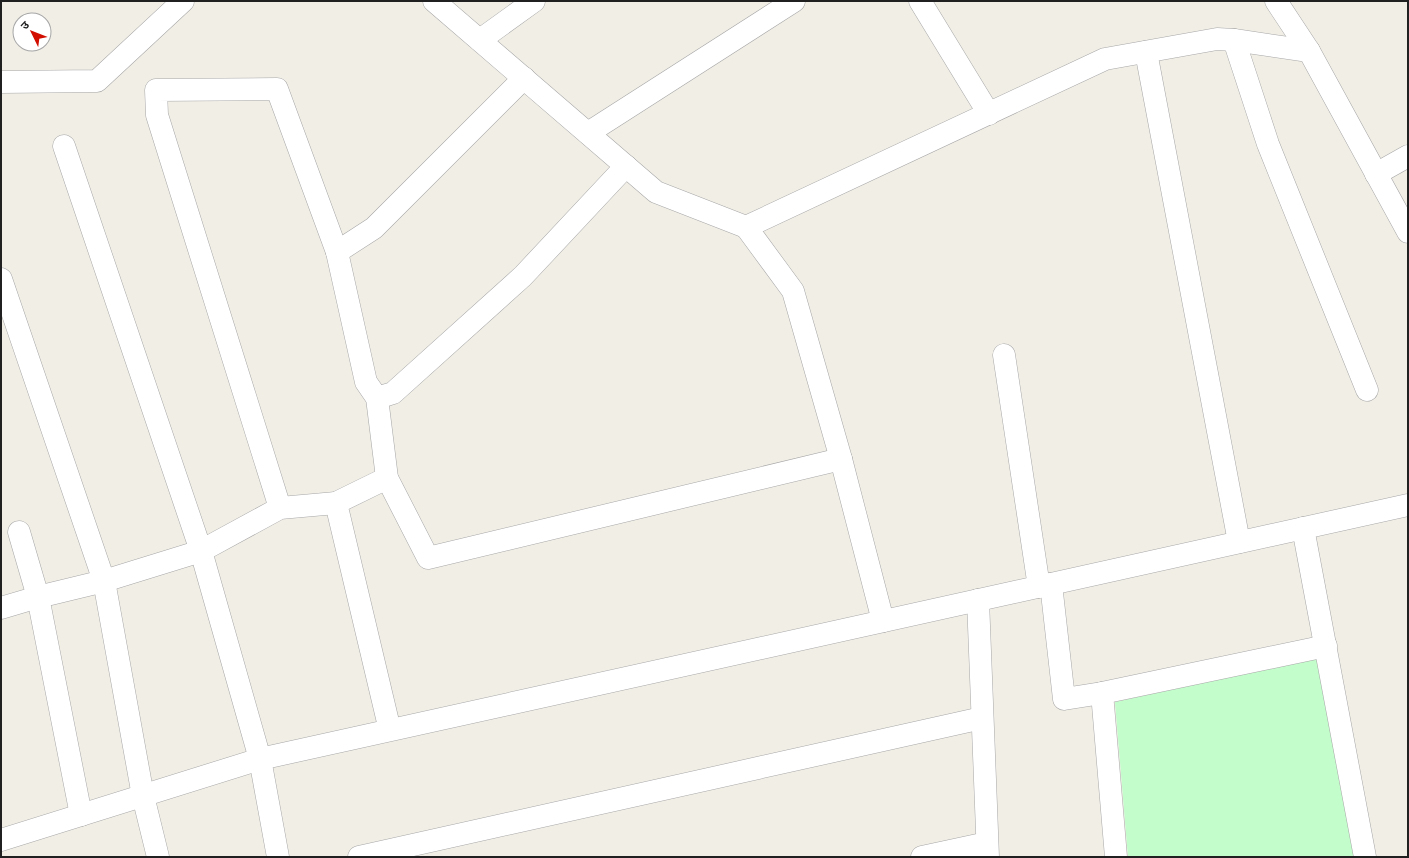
<svg xmlns="http://www.w3.org/2000/svg" width="1409" height="858" viewBox="0 0 1409 858" font-family="'Archivo Narrow','Noto Sans Devanagari',sans-serif">
<style>
.park{fill:#c2fdcb}
.lines{fill:none;stroke-linecap:round;stroke-linejoin:round}
.minor-casing{stroke:#a7a7a7;stroke-width:23}
.minor{stroke:#fff;stroke-width:22}
</style>
<rect width="100%" height="100%" fill="#f1eee6"/>
<!-- park -->
<polygon class="park" points="1319,657 1356,857 1128,857 1115,702"/>
<g class="lines">
<!-- minor casing -->
<g class="minor-casing">
<g id="minor">
<polyline points="434,1 656,192 746,227 1105,59 1217,39 1234,40 1309,51 1408,232"/>
<polyline points="920,1 989,114"/>
<polyline points="1276,1 1309,51"/>
<polyline points="480,40 534,1"/>
<polyline points="1234,40 1268,144 1367,390"/>
<polyline points="1146,52 1239,542"/>
<polyline points="1,82 97,81 183,1"/>
<polyline points="588,133 794,1"/>
<polyline points="64,146 201,551 260,759 278,857"/>
<polyline points="1376,174 1408,156"/>
<polyline points="746,227 793,291 841,459 883,621"/>
<polyline points="337,252 374,228 524,78"/>
<polyline points="1,279 104,581 201,551 280,508 336,503"/>
<polyline points="1004,355 1039,587"/>
<polyline points="377,398 393,393 523,276 626,166"/>
<polyline points="387,478 336,503 388,722"/>
<polyline points="280,508 157,115 156,90 277,89 337,252 366,382 377,398 387,478 428,558 841,459"/>
<polyline points="1303,528 1365,857"/>
<polyline points="19,532 38,597 81,815"/>
<polyline points="1051,584 1064,699 1102,693 1326,646"/>
<polyline points="978,600 988,857"/>
<polyline points="1,608 38,597 104,581 143,796 158,857"/>
<polyline points="1102,693 1116,857"/>
<polyline points="1,840 260,759 1408,505"/>
<polyline points="359,857 982,718"/>
<polyline points="922,857 987,843"/>
</g>
</g>
<!-- minor -->
<use href="#minor" class="minor"/>
</g>
<!-- border -->
<rect width="1409" height="858" fill="none" stroke="#202020" stroke-width="4"/>
<!-- north arrow -->
<g transform="translate(32 32) rotate(313)"><circle r="19" fill="#ffffff" stroke="#a6a6a6"/>
<path d="M0-3L7 15L0 10L-7 15Z" fill="#d10e00"/>
<text y="-6" font-size="11" font-weight="bold" text-anchor="middle" fill="#202020">उ</text>
</g>
</svg>
